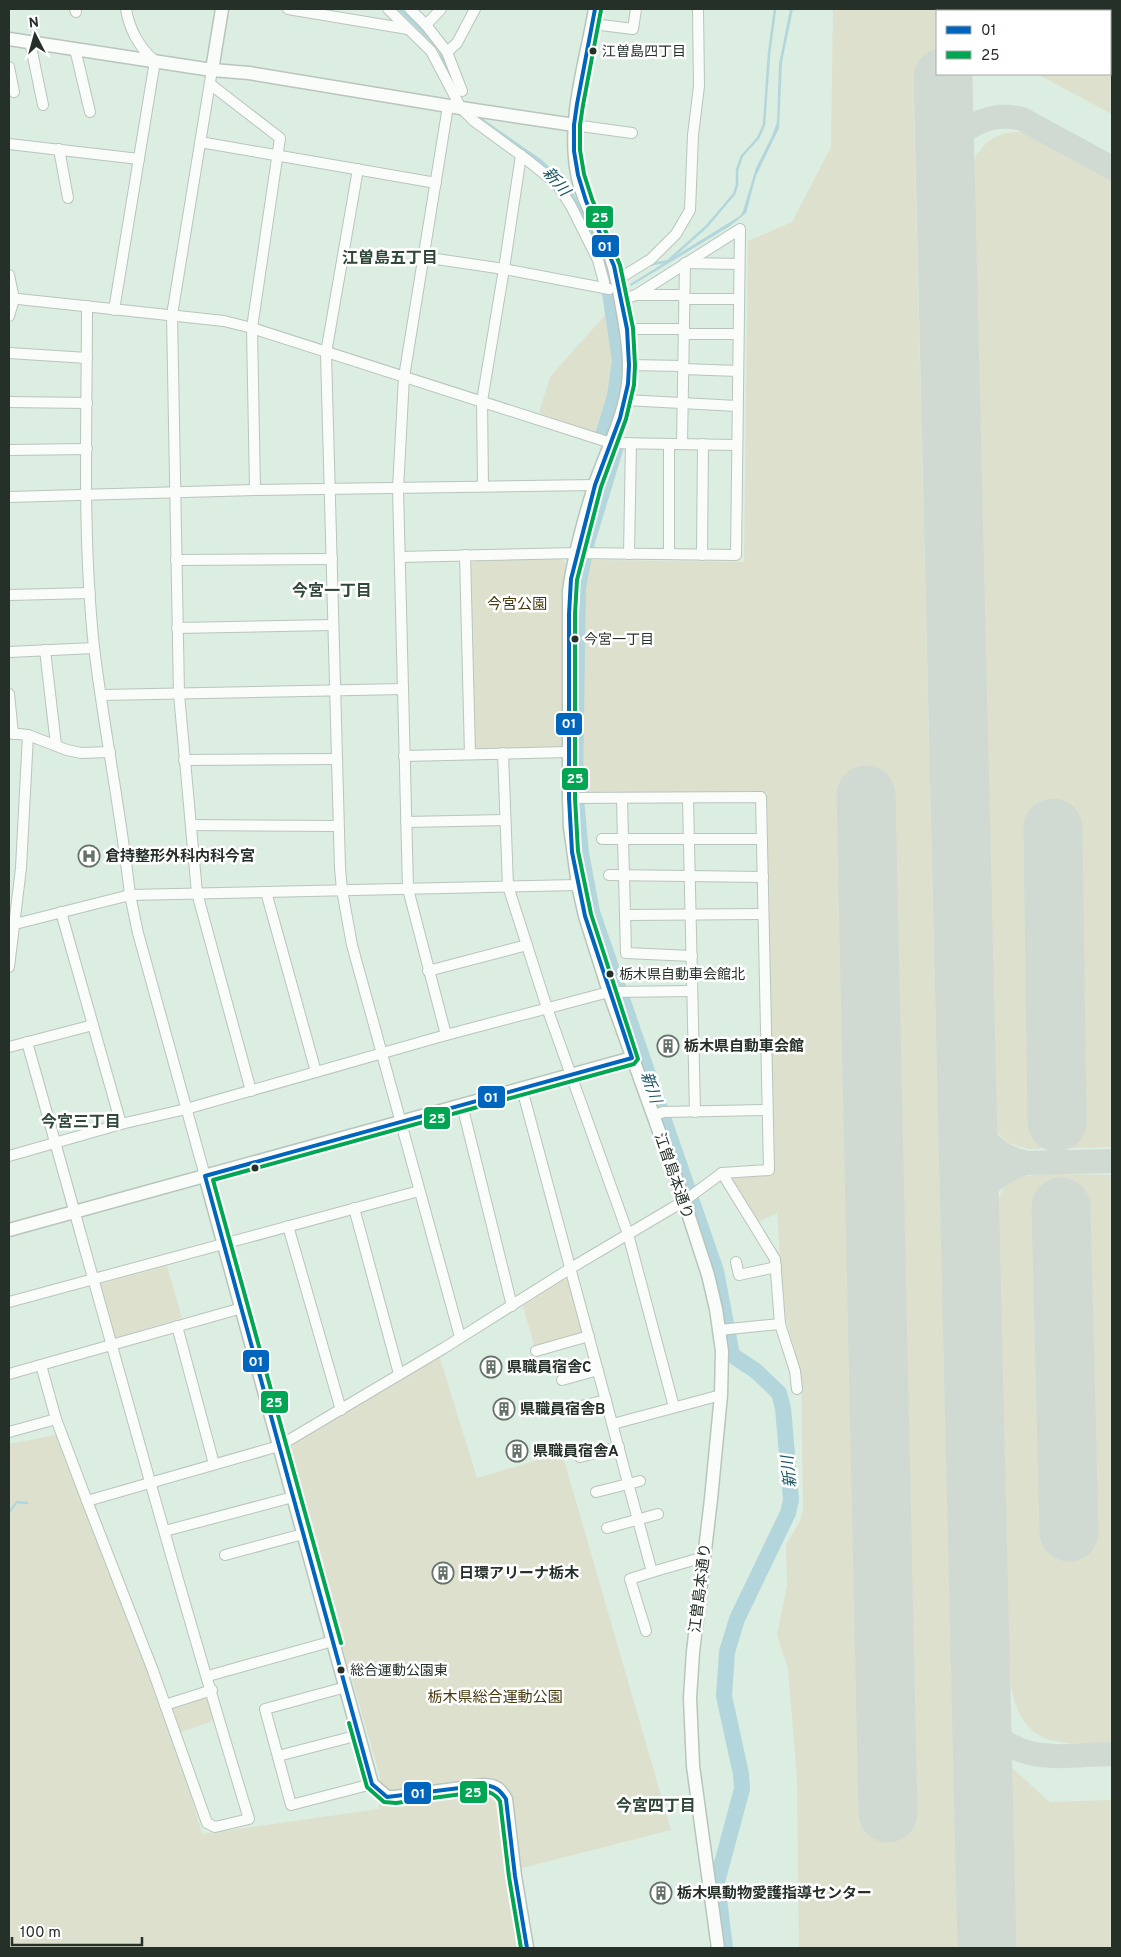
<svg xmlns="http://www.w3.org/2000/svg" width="1121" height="1957" viewBox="0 0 1121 1957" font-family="Overpass,'Noto Sans JP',sans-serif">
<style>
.green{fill:#dde0cd}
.water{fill:#b2d6db}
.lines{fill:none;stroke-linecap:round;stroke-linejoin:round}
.stream{stroke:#b2d6db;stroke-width:2.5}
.river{stroke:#b2d6db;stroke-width:16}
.taxiway{stroke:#d0dad3;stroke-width:24}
.runway{stroke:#d0dad3;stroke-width:59}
.minor-casing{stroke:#b8c5bc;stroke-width:12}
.tertiary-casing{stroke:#b8c5bc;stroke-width:15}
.minor{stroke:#fafcfa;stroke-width:10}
.tertiary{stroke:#fafcfa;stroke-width:12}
.bus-1-casing{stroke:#fff;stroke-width:8}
.bus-2-casing{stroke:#fff;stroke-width:8}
.bus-1{stroke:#0065bd;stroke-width:4}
.bus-2{stroke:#00a651;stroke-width:4}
.bus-dot{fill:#253028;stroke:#fff;stroke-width:2}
.labels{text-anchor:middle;stroke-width:5;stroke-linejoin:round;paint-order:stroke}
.bus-label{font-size:14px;fill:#253028;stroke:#fff;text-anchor:start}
.park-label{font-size:15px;fill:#463a0d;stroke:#fff}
.poi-label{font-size:15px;font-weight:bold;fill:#253028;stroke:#fff;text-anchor:start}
.street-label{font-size:15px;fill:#253028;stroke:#fff}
.water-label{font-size:16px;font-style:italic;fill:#1c5764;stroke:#fff}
.neighbourhood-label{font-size:16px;font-weight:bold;fill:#304838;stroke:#fff}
.line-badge{stroke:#fff;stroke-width:2}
.badge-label{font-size:14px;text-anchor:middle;font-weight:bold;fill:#fff}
</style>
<rect width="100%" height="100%" fill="#dcede1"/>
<!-- green -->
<g class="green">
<polygon points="833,9 1112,9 1112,114 1037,74 1110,74 1110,11 937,11 937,74 1017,74 913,77 958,1948 799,1948 797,1780 788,1668 777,1635 787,1586 786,1545 800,1521 803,1508 801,1373 784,1312 777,1213 757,1223 729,1175 775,1172 771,1117 767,793 585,796 580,792 584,570 588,563 593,560 744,562 748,241 792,222 831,147"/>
<path d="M1021 132 1032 136 1112 180V1147L1028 1149 1009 1143 999 1134 996 1129 973 163C983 141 997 132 1021 132Z"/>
<polygon points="616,303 623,365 620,394 605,436 539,413 550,377"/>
<polygon points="560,557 566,564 562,610 562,747 478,751 474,746 471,564 477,558"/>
<path d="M1112 1175V1743C1055 1744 1021 1748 1010 1681L998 1201C1001 1192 1005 1183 1013 1179 1028 1172 1092 1175 1112 1175Z"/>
<polygon points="167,1266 182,1318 115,1338 100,1284"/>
<polygon points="564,1278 571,1281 584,1335 535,1348 523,1306"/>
<polygon points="439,1355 477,1478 562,1453 671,1830 506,1872 519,1948 9,1948 9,1444 61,1434 161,1689 202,1834 379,1809 380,1776 285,1448"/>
<polygon points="203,1697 209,1701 215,1720 179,1733 172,1710 173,1707"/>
<polygon points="1012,1768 1050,1802 1112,1800 1112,1948 1016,1948"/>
</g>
<!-- water -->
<g class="water">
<polygon points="397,9 403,9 441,46 456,89 452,90 438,49"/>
<polygon points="790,9 793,9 782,62 779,128 756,176 746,213 730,226 631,286 630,284 740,216 743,211 756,168 772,136 777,122 779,64"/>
<polygon points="479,116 542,160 566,183 575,196 604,258 609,274 605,275 571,198 477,120"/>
<path d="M614 300 623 364 620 389 613 415 609 414C622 373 617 342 611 301Z"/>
</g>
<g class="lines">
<!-- stream -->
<g class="stream">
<polyline points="649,265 668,261 707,226 734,194 737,185 737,170 742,156 758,138 764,125 769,54 775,9"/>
<polyline points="9,1512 17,1502 27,1503"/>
</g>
<!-- river -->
<polyline class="river" points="607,273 620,360 615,396 604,432 617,443 587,542 578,587 575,788 581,853 592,912 716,1271 732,1355 756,1371 779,1393 783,1408 791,1500 788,1513 737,1619 727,1652 724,1696 741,1774 742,1789 717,1882 725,1948"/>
<!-- taxiway -->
<g class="taxiway">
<path d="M944 145C968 126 991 111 1022 119L1112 168"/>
<path d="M967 1103C976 1133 995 1156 1026 1163"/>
<path d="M970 1210C980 1188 1002 1169 1026 1163L1112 1161"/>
<path d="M982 1721C1019 1767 1060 1755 1112 1754"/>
</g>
<!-- runway -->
<g class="runway">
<polyline points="943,78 987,1948"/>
<polyline points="866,795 888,1813"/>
<polyline points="1053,828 1057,1122"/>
<polyline points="1061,1207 1069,1532"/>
</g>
<!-- minor casing -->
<g class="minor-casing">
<g id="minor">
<polyline points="75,9 76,12"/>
<polyline points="288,9 408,29"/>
<polyline points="388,9 431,51 461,108 474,121 526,159 557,184 571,206 598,260 604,282 604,288"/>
<polyline points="410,9 426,25 447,52 462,91"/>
<polyline points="593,24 633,29 636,9"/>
<polyline points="426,25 441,9"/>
<polyline points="30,42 43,105"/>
<polyline points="75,49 90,112"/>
<polyline points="447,52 457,43 475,9"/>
<polyline points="9,67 14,92"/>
<polyline points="212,70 172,315 179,694 197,893 251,1091"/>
<polyline points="210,84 280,138 252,328 255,490"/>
<polyline points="574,125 632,133"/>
<polyline points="200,142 436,183"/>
<polyline points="9,144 139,159"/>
<polyline points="59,149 68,198"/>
<polyline points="358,169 326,353 340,868 342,890 352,945 460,1337"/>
<polyline points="423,257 504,269 609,289"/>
<polyline points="9,275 14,299 9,316"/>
<polyline points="617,280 651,259 676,234 690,210 693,135 699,86 698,9"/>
<polyline points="636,295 684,295"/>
<polyline points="9,298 224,321 252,328 611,443 737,445"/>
<polyline points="684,299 738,299"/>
<path d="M87 306C87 420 82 535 94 647 104 730 121 812 130 895L138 933 205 1176"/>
<path d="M114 310 155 61C139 48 129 28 126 9"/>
<polyline points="627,329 684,329"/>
<polyline points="684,334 738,334"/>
<polyline points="9,353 87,358"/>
<polyline points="629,365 683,366"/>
<polyline points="683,369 738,371"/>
<polyline points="625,400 737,406"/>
<polyline points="9,402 87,403"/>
<polyline points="682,444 685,263 739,264"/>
<polyline points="9,450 87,449"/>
<polyline points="483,486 482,401 504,269 521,155"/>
<polyline points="9,497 255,490 595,485"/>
<polyline points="629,554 631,443"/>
<polyline points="669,554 669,444"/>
<polyline points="465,555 470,754"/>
<polyline points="702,555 703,444"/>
<polyline points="400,557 576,553 736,555 740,229 636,295 621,300"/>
<polyline points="176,560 332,559"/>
<polyline points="9,595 90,593"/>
<polyline points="177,628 333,625"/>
<polyline points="45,650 56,745"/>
<polyline points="9,652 94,648"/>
<polyline points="9,694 13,734"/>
<polyline points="102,695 403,689"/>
<polyline points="9,733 28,735 67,750 81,753 110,752"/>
<polyline points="503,753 508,886 547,1008 628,1234 674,1407"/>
<polyline points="404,756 568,752"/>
<polyline points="184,760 336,759"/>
<polyline points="622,799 626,953 692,956"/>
<polyline points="688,799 695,1112"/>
<polyline points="406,822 505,820"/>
<polyline points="191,825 338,826"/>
<polyline points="602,839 762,839"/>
<polyline points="609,875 763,877"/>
<polyline points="266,892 316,1072"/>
<polyline points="61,912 121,1124"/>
<polyline points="625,915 763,914"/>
<polyline points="15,924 130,895 578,885"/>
<polyline points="9,967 21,868 28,735"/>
<polyline points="428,971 527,945"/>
<polyline points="446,1035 408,889 398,489 404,377 448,106"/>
<path d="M27 1042C100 1301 170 1561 249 1819L215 1827 207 1823 152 1668 87 1501"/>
<polyline points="9,1047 93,1025"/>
<polyline points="522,1089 652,1572 704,1557"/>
<polyline points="462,1105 512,1306"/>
<polyline points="653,1116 663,1112 767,1110"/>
<polyline points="9,1156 121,1124 186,1109 446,1035 609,992 692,991"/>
<polyline points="722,1173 775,1259 780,1324 795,1371 797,1389"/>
<polyline points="354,1208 399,1374"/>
<polyline points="288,1226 341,1410"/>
<polyline points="736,1262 739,1275 776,1267"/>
<polyline points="9,1302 419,1191"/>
<polyline points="177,1326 214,1464"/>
<polyline points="719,1330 780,1324"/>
<polyline points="536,1351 589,1336"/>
<polyline points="41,1365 56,1419"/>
<polyline points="9,1374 242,1308"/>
<polyline points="562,1380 598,1370"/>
<polyline points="569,1409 606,1400"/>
<polyline points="613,1424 721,1395"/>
<polyline points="9,1432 56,1419 87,1501 279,1446 444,1348 571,1268 684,1201 722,1173 769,1170 761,797 569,798"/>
<polyline points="580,1457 619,1447"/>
<polyline points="596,1492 640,1481"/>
<polyline points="607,1528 658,1514"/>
<polyline points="165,1531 293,1497"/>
<polyline points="225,1555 303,1534"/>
<polyline points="646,1631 630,1579 652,1572"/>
<polyline points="208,1676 333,1641"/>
<polyline points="346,1687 265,1709 291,1805 372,1784"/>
<polyline points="165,1705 212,1690"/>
<polyline points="278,1756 359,1735"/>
</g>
</g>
<!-- tertiary casing -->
<g class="tertiary-casing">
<g id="tertiary">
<path d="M595 9C586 63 567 117 577 173 582 201 598 224 608 250 614 263 616 276 619 290 623 315 629 339 629 365 630 407 608 446 595 484 584 519 574 555 569 591V798L570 827 578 885 585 916 609 992 684 1201 708 1275 716 1309 722 1351 721 1395 711 1499 693 1652 690 1698 693 1766 718 1948"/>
<polyline points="9,39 212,70 249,73 461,108 574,125"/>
<polyline points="212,70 222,9"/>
<path d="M205 1176 372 1784 387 1797H395L484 1785C496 1785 500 1789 506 1799L515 1876 527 1948"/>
<polyline points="9,1230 632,1058"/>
</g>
</g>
<!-- minor -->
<use href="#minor" class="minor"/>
<!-- tertiary -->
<use href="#tertiary" class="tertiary"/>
<!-- bus-1 casing -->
<g class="bus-1-casing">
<path id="bus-1" d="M527 1948 515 1876 506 1799C500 1790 495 1786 484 1785L387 1797 372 1784 205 1176 632 1058 585 916 572 852 569 798V614L571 579 595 485 620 418 628 384 629 365 627 329 614 266 586 201 578 175 574 151V125L577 104 595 9"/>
</g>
<!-- bus-2 casing -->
<g class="bus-2-casing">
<g id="bus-2">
<polyline points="341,1643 213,1180 634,1064 638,1059 591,914 578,851 575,798 575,614 577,580 601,487 626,419 634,385 635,365 633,328 620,265 592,199 584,174 580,150 580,125 583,105 601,10"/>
<path d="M349 1723 367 1787 384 1802 396 1803 484 1791C492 1792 496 1795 500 1801L509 1877 521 1948"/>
</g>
</g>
<!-- bus-1 -->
<use href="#bus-1" class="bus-1"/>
<!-- bus-2 -->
<use href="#bus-2" class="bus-2"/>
</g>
<!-- icons -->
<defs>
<g id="hospital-ring" transform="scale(1.125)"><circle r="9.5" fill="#fff" stroke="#657269" stroke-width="1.5"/><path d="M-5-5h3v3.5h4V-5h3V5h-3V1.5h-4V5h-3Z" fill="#657269"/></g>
<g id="building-ring" transform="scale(1.125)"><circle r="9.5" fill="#fff" stroke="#657269" stroke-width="1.5"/><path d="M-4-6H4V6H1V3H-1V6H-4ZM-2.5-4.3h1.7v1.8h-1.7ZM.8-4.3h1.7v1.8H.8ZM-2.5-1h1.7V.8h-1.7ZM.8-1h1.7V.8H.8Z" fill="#657269"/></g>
</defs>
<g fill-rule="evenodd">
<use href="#hospital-ring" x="89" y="856"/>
<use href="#building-ring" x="668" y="1046"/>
<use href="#building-ring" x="491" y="1367"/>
<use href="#building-ring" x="504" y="1409"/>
<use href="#building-ring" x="517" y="1451"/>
<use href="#building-ring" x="443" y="1573"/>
<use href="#building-ring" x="661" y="1893"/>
</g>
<!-- markers -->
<g class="bus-dot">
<circle cx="593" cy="51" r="4.5"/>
<circle cx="575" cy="639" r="4.5"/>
<circle cx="610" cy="974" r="4.5"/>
<circle cx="255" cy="1168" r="4.5"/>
<circle cx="341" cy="1670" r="4.5"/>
</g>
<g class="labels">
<!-- bus labels -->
<g class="bus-label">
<text x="602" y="56">江曽島四丁目</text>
<text x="584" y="644">今宮一丁目</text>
<text x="619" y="979">栃木県自動車会館北</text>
<text x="350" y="1675">総合運動公園東</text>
</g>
<!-- park labels -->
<g class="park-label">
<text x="517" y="609">今宮公園</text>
<text x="495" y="1702">栃木県総合運動公園</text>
</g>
<!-- poi labels -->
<g class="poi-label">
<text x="105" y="861">倉持整形外科内科今宮</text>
<text x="684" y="1051">栃木県自動車会館</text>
<text x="507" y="1372">県職員宿舎C</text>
<text x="520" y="1414">県職員宿舎B</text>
<text x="533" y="1456">県職員宿舎A</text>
<text x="459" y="1578">日環アリーナ栃木</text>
<text x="677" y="1898">栃木県動物愛護指導センター</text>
</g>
<!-- street labels -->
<g class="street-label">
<text transform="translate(674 1176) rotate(71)" y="5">江曽島本通り</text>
<text transform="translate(700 1588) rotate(-83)" y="5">江曽島本通り</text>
</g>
<!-- water labels -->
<g class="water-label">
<text transform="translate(557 181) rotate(50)" y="6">新川</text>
<text transform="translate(652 1087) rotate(71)" y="6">新川</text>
<text transform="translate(788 1472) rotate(-96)" y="6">新川</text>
</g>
<!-- neighbourhood labels -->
<g class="neighbourhood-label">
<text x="390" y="263">江曽島五丁目</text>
<text x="332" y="596">今宮一丁目</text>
<text x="81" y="1127">今宮三丁目</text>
<text x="656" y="1811">今宮四丁目</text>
</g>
</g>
<g class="line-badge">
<rect x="585" y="205" width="29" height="24" rx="5" fill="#00a651"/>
<rect x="591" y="234" width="29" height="24" rx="5" fill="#0065bd"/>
<rect x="555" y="712" width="28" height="24" rx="5" fill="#0065bd"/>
<rect x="561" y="767" width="28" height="24" rx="5" fill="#00a651"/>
<rect x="477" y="1085" width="29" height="24" rx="5" fill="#0065bd"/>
<rect x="423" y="1106" width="28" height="24" rx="5" fill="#00a651"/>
<rect x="242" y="1349" width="28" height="24" rx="5" fill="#0065bd"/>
<rect x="260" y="1390" width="29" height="24" rx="5" fill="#00a651"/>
<rect x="459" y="1780" width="29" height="24" rx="5" fill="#00a651"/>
<rect x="403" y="1781" width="29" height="24" rx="5" fill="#0065bd"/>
</g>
<g class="badge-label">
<text x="600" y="222">25</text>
<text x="605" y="251">01</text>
<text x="569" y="728">01</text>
<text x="575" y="783">25</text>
<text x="491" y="1102">01</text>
<text x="437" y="1123">25</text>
<text x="256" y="1366">01</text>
<text x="274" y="1407">25</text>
<text x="473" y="1797">25</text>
<text x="418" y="1798">01</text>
</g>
<!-- border -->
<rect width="1121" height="1957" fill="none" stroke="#253028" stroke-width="20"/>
<!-- legend -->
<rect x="936" y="10" width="175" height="65" fill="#ffffff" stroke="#a8aca9"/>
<rect x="946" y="26" width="25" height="8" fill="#0065bd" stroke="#a8aca9"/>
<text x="981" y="35" font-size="15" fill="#253028">01</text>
<rect x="946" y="51" width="25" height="8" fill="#00a651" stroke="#a8aca9"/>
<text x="981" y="60" font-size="15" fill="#253028">25</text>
<!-- north arrow -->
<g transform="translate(35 35) rotate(354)" stroke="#ffffff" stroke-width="4" paint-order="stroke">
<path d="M0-4L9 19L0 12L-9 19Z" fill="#253028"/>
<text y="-8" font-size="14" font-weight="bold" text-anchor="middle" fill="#253028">N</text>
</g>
<!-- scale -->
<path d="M12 1937v8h130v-8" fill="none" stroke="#253028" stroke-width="2.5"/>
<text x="20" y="1937" font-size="15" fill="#253028" stroke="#ffffff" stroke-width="4" paint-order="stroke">100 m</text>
</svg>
